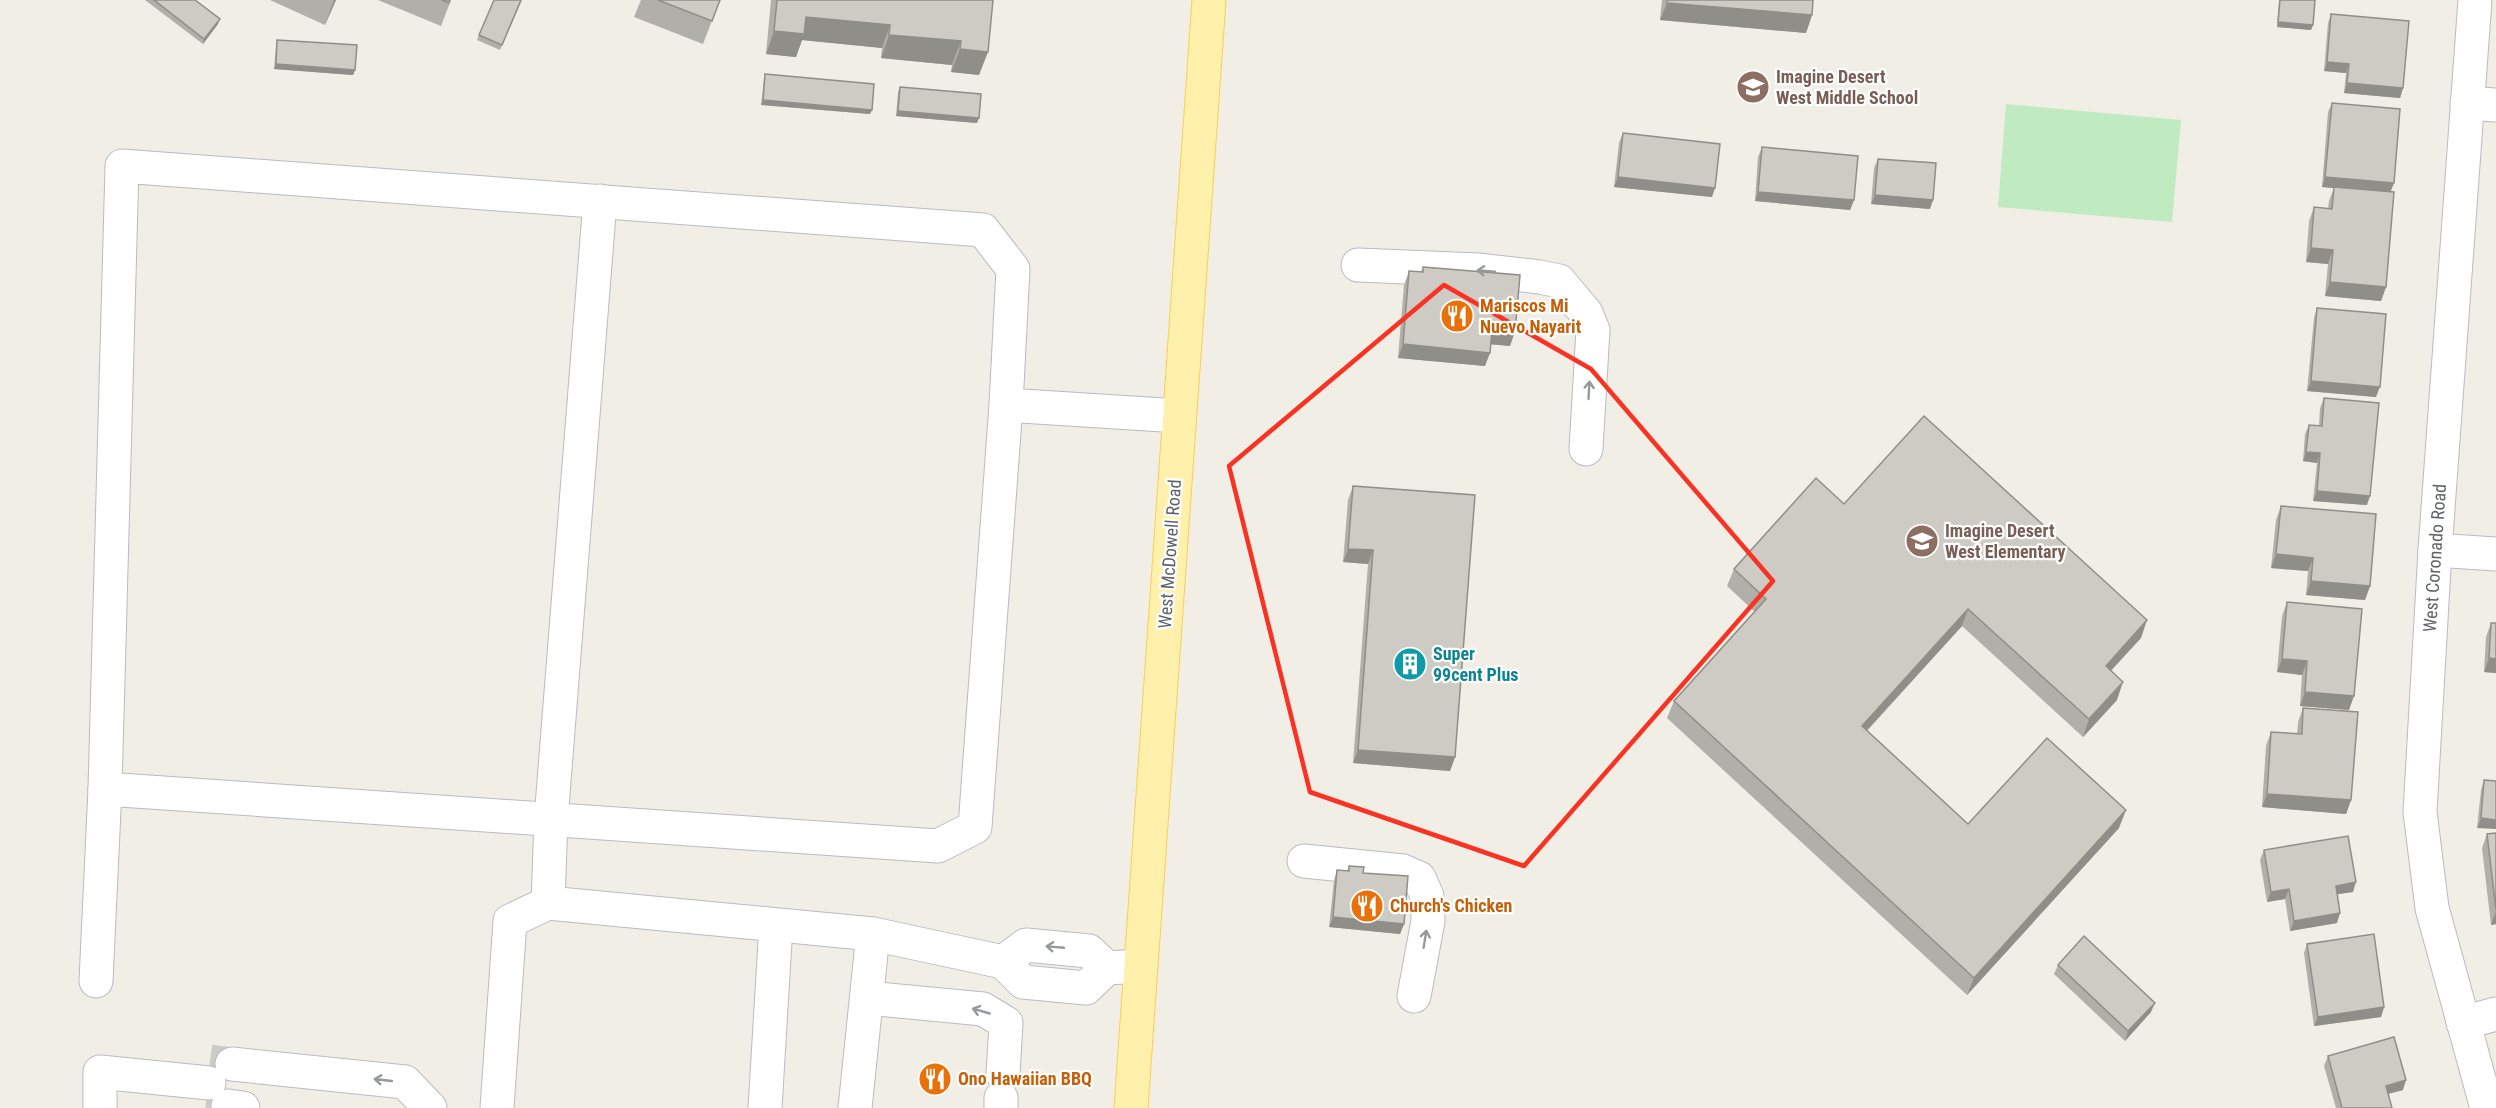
<svg xmlns="http://www.w3.org/2000/svg" width="2496" height="1108" viewBox="0 0 2496 1108" font-family="'Roboto Condensed',sans-serif">
<style>
.green{fill:#c0eac0}
.lines{fill:none;stroke-linecap:round;stroke-linejoin:round}
.minor-tunnel{stroke:#cccbc6;stroke-width:33;stroke-dasharray:33 16;stroke-linecap:butt}
.minor-casing{stroke:#b8bcc0;stroke-width:35}
.major-casing{stroke:#fecd51;stroke-width:35}
.minor{stroke:#fff;stroke-width:33}
.major{stroke:#fff1ac;stroke-width:33}
.wall{fill:#b1afa9}
.shaded-wall{fill:#908e89}
.building{fill:#cecbc4;stroke:#908e89;stroke-width:1.5}
.oneway{stroke:#96999c}
.marked{fill:none;stroke:#f93323;stroke-width:4.5;stroke-linejoin:round}
.labels{text-anchor:middle;stroke-width:4.5;stroke-linejoin:round;paint-order:stroke}
.education-label{font-size:18px;font-weight:bold;fill:#785e54;stroke:#fff;text-anchor:start}
.food-label{font-size:18px;font-weight:bold;fill:#c56008;stroke:#fff;text-anchor:start}
.street-label{font-size:18px;fill:#5d6267;stroke:#fff}
.culture-label{font-size:18px;font-weight:bold;fill:#0d838f;stroke:#fff;text-anchor:start}
</style>
<rect width="100%" height="100%" fill="#f1eee6"/>
<!-- green -->
<polygon class="green" points="2006,104 2181,120 2172,222 1998,207"/>
<g class="lines">
<!-- minor-tunnel -->
<g class="minor-tunnel">
<polyline points="210,1061 232,1064"/>
<polyline points="206,1103 228,1106"/>
</g>
<!-- minor casing -->
<g class="minor-casing">
<g id="minor">
<polyline points="2475,0 2435,550 2420,812 2432,908 2487,1108"/>
<polyline points="2467,103 2496,105"/>
<polyline points="600,201 551,819 548,903 873,934 1003,962"/>
<polyline points="1358,265 1478,270 1540,277 1559,281 1586,313 1593,330 1586,449"/>
<polyline points="1006,405 1013,269 983,230 122,166 105,789 938,846 975,827 1006,405 1179,416"/>
<polyline points="2435,550 2496,554"/>
<polyline points="1304,861 1403,871 1419,878 1427,896 1428,921 1414,996"/>
<polyline points="1107,968 1089,951 1026,945 1003,962 1023,982 1086,988 1107,968 1140,966"/>
<polyline points="96,981 105,789"/>
<polyline points="867,998 983,1009 1006,1023 1003,1074"/>
<polyline points="2463,1023 2496,1014"/>
<polyline points="232,1064 405,1082 430,1108"/>
<polyline points="228,1106 243,1108"/>
<polyline points="100,1108 100,1072 209,1083"/>
<polyline points="497,1108 510,921 548,903"/>
<polyline points="765,1108 776,925"/>
<polyline points="855,1108 873,934"/>
<polyline points="1001,1108 1001,1098"/>
</g>
</g>
<!-- major casing -->
<g class="major-casing">
<polyline id="major" points="1131,1108 1209,0"/>
</g>
<!-- minor -->
<use href="#minor" class="minor"/>
<!-- major -->
<use href="#major" class="major"/>
</g>
<!-- wall -->
<g class="wall">
<polygon points="145,0 195,0 218,24 203,44"/>
<polygon points="270,0 336,0 325,25"/>
<polygon points="378,0 451,0 441,26"/>
<polygon points="494,0 522,0 500,50 477,40"/>
<polygon points="641,0 720,0 703,44 634,17"/>
<polygon points="771,0 993,0 979,75 951,72 952,65 881,58 882,48 802,40 796,57 766,54"/>
<polygon points="1662,0 1813,0 1812,15 1806,33 1660,20"/>
<polygon points="2279,0 2315,0 2311,30 2277,27"/>
<polygon points="2331,14 2403,88 2400,98 2344,93 2346,73 2324,71 2328,23"/>
<polygon points="277,40 355,70 353,75 274,69 276,45"/>
<polygon points="765,74 872,110 870,114 761,105 764,79"/>
<polygon points="900,87 977,123 896,116 898,92"/>
<polygon points="2332,103 2394,183 2390,192 2386,287 2381,301 2325,296 2328,264 2306,262 2309,221 2314,207 2328,209 2329,201 2334,188 2322,187 2328,112"/>
<polygon points="1623,133 1712,197 1614,187 1619,143"/>
<polygon points="1762,147 1854,200 1850,210 1755,201 1758,157"/>
<polygon points="1878,159 1930,209 1871,204 1874,168"/>
<polygon points="1423,267 1510,346 1491,344 1485,366 1398,358 1404,285 1409,271 1421,272"/>
<polygon points="2317,308 2376,397 2307,391 2314,318"/>
<polygon points="2324,398 2367,505 2313,501 2317,463 2303,461 2305,434 2309,425 2319,426 2320,408"/>
<polygon points="1353,486 1455,757 1450,771 1353,763 1368,564 1343,562 1348,500"/>
<polygon points="1844,504 2141,638 2111,671 2117,700 2083,737 1962,626 1867,731 1968,824 2119,828 1967,995 1667,718 1674,701 1755,612 1727,586 1734,569"/>
<polygon points="2281,506 2370,586 2365,600 2306,595 2308,571 2271,568 2276,520"/>
<polygon points="2287,602 2349,710 2300,706 2302,675 2277,672 2282,616"/>
<polygon points="2491,623 2496,673 2484,672 2486,637"/>
<polygon points="2303,708 2351,800 2346,814 2262,807 2266,746 2271,732 2297,734 2298,722"/>
<polygon points="2484,780 2496,781 2477,828 2481,790"/>
<polygon points="2496,833 2496,924 2491,925 2482,848 2487,834"/>
<polygon points="2264,850 2353,892 2337,894 2337,923 2290,931 2285,899 2267,902 2260,860"/>
<polygon points="1349,866 1363,873 1404,924 1400,934 1329,927 1334,880 1337,870 1347,871"/>
<polygon points="2307,944 2384,1007 2381,1017 2314,1026 2304,953"/>
<polygon points="2058,965 2151,1012 2125,1041 2054,974"/>
<polygon points="2328,1056 2403,1090 2388,1094 2392,1108 2336,1108 2324,1066"/>
</g>
<!-- shaded-wall -->
<g class="shaded-wall">
<polygon points="334,0 336,0 325,25"/>
<polygon points="1667,3 1812,15 1806,33 1660,20"/>
<polygon points="806,17 890,25 882,48 802,40 796,57 766,54 774,31"/>
<polygon points="220,19 218,24 203,44 204,39"/>
<polygon points="2278,22 2313,25 2311,30 2277,27"/>
<polygon points="889,35 961,41 952,65 881,58"/>
<polygon points="960,49 988,52 979,75 951,72"/>
<polygon points="2327,62 2349,64 2346,73 2324,71"/>
<polygon points="276,64 355,70 353,75 274,69"/>
<polygon points="2347,83 2403,88 2400,98 2344,93"/>
<polygon points="763,100 872,110 870,114 761,105"/>
<polygon points="898,111 979,118 977,123 896,116"/>
<polygon points="1618,177 1715,188 1712,197 1614,187"/>
<polygon points="2325,177 2394,183 2390,193 2322,187"/>
<polygon points="1758,192 1854,200 1850,210 1755,201"/>
<polygon points="1875,195 1933,200 1930,209 1871,204"/>
<polygon points="2311,248 2333,250 2328,264 2306,262"/>
<polygon points="2330,282 2386,287 2381,301 2325,296"/>
<polygon points="1492,330 1515,332 1510,346 1487,344"/>
<polygon points="1403,344 1490,353 1485,366 1398,358"/>
<polygon points="2311,381 2380,387 2376,397 2307,391"/>
<polygon points="2306,452 2320,453 2317,463 2303,461"/>
<polygon points="2317,491 2370,496 2367,505 2313,501"/>
<polygon points="1348,549 1373,550 1368,564 1343,562"/>
<polygon points="2276,554 2313,558 2308,571 2271,568"/>
<polygon points="2311,581 2370,586 2365,600 2306,595"/>
<polygon points="1968,609 1962,626 1855,743 1862,726"/>
<polygon points="2147,620 2141,638 2099,683 2106,666"/>
<polygon points="2489,658 2496,659 2496,673 2484,672"/>
<polygon points="2282,659 2307,661 2302,675 2277,672"/>
<polygon points="2123,682 2117,700 2083,737 2089,719"/>
<polygon points="2305,692 2354,696 2349,710 2300,706"/>
<polygon points="1358,750 1455,757 1450,771 1353,763"/>
<polygon points="2267,794 2351,800 2346,814 2262,807"/>
<polygon points="2126,810 2119,828 1967,995 1974,978"/>
<polygon points="2481,818 2496,820 2496,829 2477,828"/>
<polygon points="2356,882 2353,892 2332,895 2336,886"/>
<polygon points="2289,889 2285,899 2267,902 2271,892"/>
<polygon points="2496,911 2496,924 2491,925"/>
<polygon points="2340,913 2337,923 2290,931 2294,921"/>
<polygon points="1333,917 1404,924 1400,934 1329,927"/>
<polygon points="2155,1003 2151,1012 2125,1041 2128,1031"/>
<polygon points="2384,1007 2381,1017 2314,1026 2318,1017"/>
<polygon points="2406,1080 2403,1090 2383,1095 2386,1086"/>
</g>
<!-- building -->
<g class="building">
<polygon points="154,0 195,0 220,19 204,39"/>
<polygon points="442,0 450,0 449,3"/>
<polygon points="494,0 521,0 502,45 479,35"/>
<polygon points="658,0 720,0 712,21"/>
<polygon points="777,0 993,0 988,52 960,49 961,41 889,35 890,25 806,17 804,34 774,31"/>
<polygon points="1667,0 1813,0 1812,15 1667,3"/>
<polygon points="2280,0 2315,0 2313,25 2278,22"/>
<polygon points="2331,14 2409,21 2403,88 2347,83 2349,64 2327,62"/>
<polygon points="277,40 357,45 355,70 276,64"/>
<polygon points="765,74 874,84 872,110 763,100"/>
<polygon points="900,87 981,94 979,118 898,111"/>
<polygon points="2332,103 2400,109 2394,183 2325,177"/>
<polygon points="1623,133 1720,144 1715,188 1618,177"/>
<polygon points="1762,147 1858,156 1854,200 1758,192"/>
<polygon points="1878,159 1936,163 1933,200 1875,195"/>
<polygon points="2334,187 2394,192 2386,287 2330,282 2333,250 2311,248 2314,207 2332,209"/>
<polygon points="1423,267 1520,275 1515,332 1492,330 1490,353 1403,344 1409,271 1423,272"/>
<polygon points="2317,308 2386,314 2380,387 2311,381"/>
<polygon points="2324,398 2379,403 2370,496 2317,491 2320,453 2306,452 2309,425 2322,426"/>
<polygon points="1924,416 2147,620 2106,666 2123,682 2089,719 1968,609 1862,726 1968,824 2047,738 2126,810 1974,978 1674,701 1766,599 1734,569 1816,478 1844,504"/>
<polygon points="1353,486 1475,495 1455,757 1358,750 1373,550 1348,549"/>
<polygon points="2281,506 2376,514 2370,586 2311,581 2313,558 2276,554"/>
<polygon points="2287,602 2362,609 2354,696 2305,692 2307,661 2282,659"/>
<polygon points="2491,623 2496,623 2496,659 2489,658"/>
<polygon points="2303,708 2358,712 2351,800 2267,794 2271,732 2302,734"/>
<polygon points="2484,780 2496,781 2496,820 2481,818"/>
<polygon points="2496,833 2496,910 2487,834"/>
<polygon points="2348,836 2356,882 2336,886 2340,913 2294,921 2289,889 2271,892 2264,850"/>
<polygon points="1349,866 1364,867 1363,873 1408,876 1404,924 1333,917 1337,870 1349,871"/>
<polygon points="2374,934 2384,1007 2318,1017 2307,944"/>
<polygon points="2084,936 2155,1003 2128,1031 2058,965"/>
<polygon points="2394,1037 2406,1080 2386,1086 2392,1108 2342,1108 2328,1056"/>
</g>
<!-- one-way arrows -->
<defs><path id="oneway-shaft" d="M-6 0H5M1.5-3L5.5 0L1.5 3" fill="none" stroke-width="1.6" stroke-linecap="round" stroke-linejoin="round" transform="scale(1.5)"/></defs>
<g class="oneway">
<use href="#oneway-shaft" transform="translate(1486 271) rotate(-175)"/>
<use href="#oneway-shaft" transform="translate(1589 390) rotate(-87)"/>
<use href="#oneway-shaft" transform="translate(1425 939) rotate(-81)"/>
<use href="#oneway-shaft" transform="translate(1055 947) rotate(-175)"/>
<use href="#oneway-shaft" transform="translate(981 1011) rotate(-164)"/>
<use href="#oneway-shaft" transform="translate(383 1080) rotate(-174)"/>
</g>
<!-- marked area -->
<path class="marked" d="M1444 285 1591 369 1773 581 1524 866 1310 792 1229 466Z"/>
<!-- icons -->
<defs>
<g id="school-disc" transform="scale(1.725)"><circle r="9.5" fill="#8d6e63" stroke="#fff"/><path d="M0-5L7-2L0 1L-7-2ZM-4 1L0 2.5L4 1V4Q0 6-4 4Z" fill="#fff"/></g>
<g id="restaurant-disc" transform="scale(1.725)"><circle r="9.5" fill="#e8710a" stroke="#fff"/><path d="M-5-6h1v4h1v-4h1v4h1v-4h1v5L-1.5 .5V6h-2V.5L-5-1ZM5-6V6H3V1.5H1.5Q1.5-4 5-6Z" fill="#fff"/></g>
<g id="building-disc" transform="scale(1.725)"><circle r="9.5" fill="#0f9aa8" stroke="#fff"/><path d="M-4-6H4V6H1V3H-1V6H-4ZM-2.5-4.3h1.7v1.8h-1.7ZM.8-4.3h1.7v1.8H.8ZM-2.5-1h1.7V.8h-1.7ZM.8-1h1.7V.8H.8Z" fill="#fff"/></g>
</defs>
<g fill-rule="evenodd">
<use href="#school-disc" x="1753" y="87"/>
<use href="#restaurant-disc" x="1457" y="316"/>
<use href="#school-disc" x="1922" y="541"/>
<use href="#building-disc" x="1410" y="664"/>
<use href="#restaurant-disc" x="1367" y="906"/>
<use href="#restaurant-disc" x="935" y="1079"/>
</g>
<g class="labels">
<!-- education labels -->
<g class="education-label">
<text x="1776" y="83">Imagine Desert<tspan x="1776" dy="21">West Middle School</tspan></text>
<text x="1945" y="537">Imagine Desert<tspan x="1945" dy="21">West Elementary</tspan></text>
</g>
<!-- food labels -->
<g class="food-label">
<text x="1480" y="312">Mariscos Mi<tspan x="1480" dy="21">Nuevo Nayarit</tspan></text>
<text x="1390" y="912">Church's Chicken</text>
<text x="958" y="1085">Ono Hawaiian BBQ</text>
</g>
<!-- street labels -->
<g class="street-label">
<text transform="translate(1170 554) rotate(-86)" y="6">West McDowell Road</text>
<text transform="translate(2435 558) rotate(-86)" y="6">West Coronado Road</text>
</g>
<!-- culture labels -->
<g class="culture-label">
<text x="1433" y="660">Super<tspan x="1433" dy="21">99cent Plus</tspan></text>
</g>
</g>
</svg>
